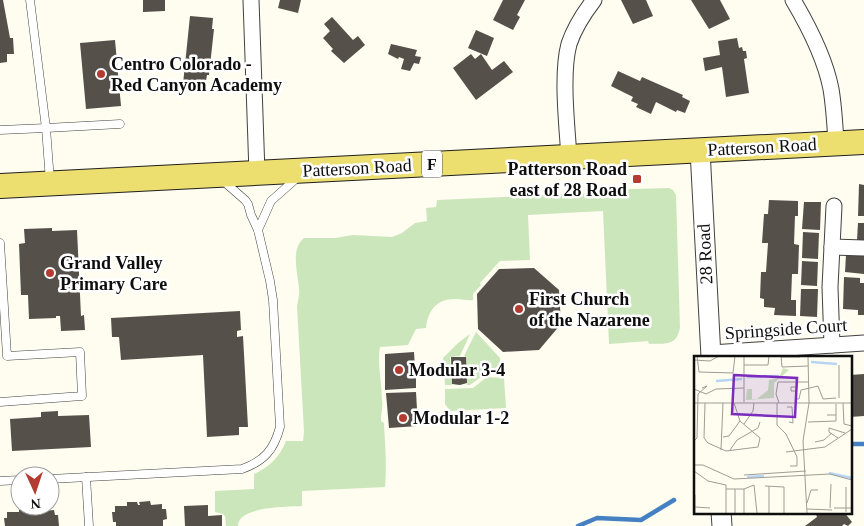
<svg xmlns="http://www.w3.org/2000/svg" width="864" height="526" viewBox="0 0 864 526" font-family="Georgia,serif">
<style>
.green{fill:#cce6bc}
.lines{fill:none;stroke-linecap:round;stroke-linejoin:round}
.stream{stroke:#4581c2;stroke-width:4.5}
.building{fill:#56504b}
.service-casing{stroke:#414141;stroke-width:9}
.minor-casing{stroke:#414141;stroke-width:17}
.tertiary-casing{stroke:#414141;stroke-width:21}
.primary-casing{stroke:#1f1f1f;stroke-width:26}
.service{stroke:#fff;stroke-width:8}
.minor{stroke:#fff;stroke-width:15}
.tertiary{stroke:#fff;stroke-width:19}
.primary{stroke:#edde70;stroke-width:24}
.poi-dot{fill:#b33b31;stroke:#fff;stroke-width:2}
.labels{text-anchor:middle;stroke-width:5;stroke-linejoin:round;paint-order:stroke}
.shield{fill:#fff;stroke:#565656;stroke-width:1}
.shield-label{font-size:16px;font-weight:bold;fill:#0e0e0e}
.poi-label{font-size:18px;font-weight:bold;fill:#0e0e0e;stroke:#fff;text-anchor:start}
.street-label{font-size:18px;fill:#0e0e0e;stroke:#fff}
.inset-river{fill:none;stroke:#b8d5f1;stroke-width:2.5}
.inset-road{fill:none;stroke:#9e9d96;stroke-width:1}
.view{fill:#7b2cbf;fill-opacity:0.15;stroke:#7b2cbf;stroke-width:2.5}
.inset-edge{fill:none;stroke:#0e0e0e;stroke-width:2.5}
</style>
<rect width="100%" height="100%" fill="#fefdf0"/>
<!-- green -->
<g class="green">
<path d="M669 188 673 190 676 195 680 328C676 347 665 343 649 344L648 341 609 344 603 211 528 215 530 260 500 261 480 283 481 285 473 294V300C467 301 463 299 457 299 437 298 428 310 426 328L416 329 408 345 380 347C377 365 382 383 382 400 383 407 381 414 381 421L384 423C385 444 387 466 385 487L302 491V506C287 507 238 506 238 526H226L225 516 223 514 215 512V491L254 489V474C268 468 280 457 286 441H303L304 432 297 306C298 300 300 294 299 289 298 273 290 249 304 238H335L353 235 392 237 402 233 415 223 427 221 426 208 436 207 437 200 594 193 597 190Z"/>
<polygon points="476,332 500,358 501,373 485,374 470,385 467,385 466,357 464,356"/>
<polygon points="470,334 460,356 450,357 452,385 445,385 443,358 458,343"/>
<polygon points="487,377 504,378 506,408 450,411 445,404 445,389 473,388"/>
</g>
<g class="lines">
<!-- stream -->
<g class="stream">
<polyline points="850,444 864,444"/>
<polyline points="578,526 597,518 641,520 674,500"/>
</g>
</g>
<!-- building -->
<g class="building">
<polygon points="0,0 3,0 10,38 13,38 14,54 7,54 7,62 0,63"/>
<polygon points="143,0 165,0 165,11 143,12"/>
<polygon points="280,0 301,0 298,13 278,8"/>
<polygon points="503,0 525,0 517,15 520,17 513,30 493,20"/>
<polygon points="621,0 646,0 653,16 633,24"/>
<polygon points="691,0 720,0 730,19 709,29"/>
<polygon points="190,16 213,18 212,29 214,29 209,75 207,75 205,86 183,84"/>
<polygon points="332,17 353,40 358,36 365,45 344,63 331,51 333,49 323,38 330,31 324,24"/>
<polygon points="476,30 494,38 487,56 468,48"/>
<polygon points="737,38 739,48 742,47 743,51 746,51 747,58 744,59 749,93 726,97 722,67 705,71 703,58 720,55 718,41"/>
<polygon points="115,40 121,106 86,109 80,43"/>
<polygon points="391,44 417,50 415,56 421,57 419,64 414,63 410,71 401,69 404,59 399,57 398,59 388,54"/>
<polygon points="471,54 475,59 481,54 492,70 504,61 513,72 476,100 453,68"/>
<polygon points="618,71 640,81 642,77 683,95 682,97 690,101 685,113 677,110 676,112 656,102 651,114 636,107 638,104 631,101 633,97 611,86"/>
<polygon points="859,184 864,185 864,216 858,216"/>
<polygon points="769,200 798,201 798,216 795,216 794,244 799,245 798,274 792,274 791,300 796,300 796,316 774,315 775,308 764,307 764,299 760,298 761,272 766,272 768,243 762,243 764,214 768,214"/>
<polygon points="804,202 821,202 820,230 802,229"/>
<polygon points="858,223 864,223 864,240 857,240"/>
<polygon points="52,228 52,231 77,230 81,316 84,315 85,330 61,331 60,316 56,316 56,318 29,319 28,295 21,295 19,244 25,243 24,229"/>
<polygon points="803,232 819,233 818,259 802,258"/>
<polygon points="846,255 864,256 864,274 845,272"/>
<polygon points="802,261 818,262 817,286 801,285"/>
<polygon points="534,268 559,290 561,324 539,350 503,352 478,329 477,294 499,269"/>
<polygon points="844,277 860,278 860,283 864,283 864,315 858,315 858,310 843,309"/>
<polygon points="801,289 818,289 817,317 800,316"/>
<polygon points="240,311 241,330 237,331 237,337 243,336 248,427 239,427 239,435 207,437 203,355 121,360 119,337 112,337 111,318"/>
<polygon points="414,352 415,368 412,368 412,372 416,372 416,388 385,390 385,354"/>
<polygon points="451,357 466,357 467,383 460,385 452,384"/>
<polygon points="864,374 864,416 850,417 850,375"/>
<polygon points="416,392 418,426 389,428 386,393"/>
<polygon points="58,411 58,416 89,415 91,447 12,451 10,419 41,417 41,412"/>
<polygon points="150,501 151,505 162,504 162,509 166,509 167,519 163,520 163,526 116,526 116,522 113,522 112,512 115,512 115,506 127,506 127,502 137,502 138,505 140,505 139,502"/>
<polygon points="208,505 208,516 222,515 222,526 185,526 184,506"/>
<polygon points="43,507 43,511 54,510 55,515 58,515 59,526 5,526 4,518 7,518 7,512 19,512 19,508 30,508 30,512 32,511 32,508"/>
<polygon points="815,512 844,512 852,522 848,526 844,524 842,526 805,526 817,517"/>
</g>
<g class="lines">
<!-- service casing -->
<g class="service-casing">
<g id="service">
<polyline points="30,0 46,128 120,124"/>
<polyline points="0,130 46,128 50,181"/>
<polyline points="258,230 271,201 298,177"/>
<polyline points="0,243 7,356 80,352 82,396 0,402"/>
<polyline points="86,477 89,526"/>
<path d="M50 479 242 469C264 461 274 450 280 427L273 300 270 281 258 230 251 215 248 204 245 200 221 179"/>
<polyline points="0,481 20,480"/>
</g>
</g>
<!-- minor casing -->
<g class="minor-casing">
<g id="minor">
<polyline points="251,0 257,173"/>
<path d="M793 0C809 27 825 58 831 89 834 107 835 125 836 143"/>
<path d="M569 157C567 125 561 74 569 44 574 29 584 13 594 0"/>
<polyline points="832,247 864,248"/>
<polyline points="832,345 830,287 834,206"/>
<polyline points="711,353 864,343"/>
</g>
</g>
<!-- tertiary casing -->
<g class="tertiary-casing">
<g id="tertiary">
<polyline points="700,150 711,357"/>
<polyline points="721,512 722,526"/>
</g>
</g>
<!-- primary casing -->
<g class="primary-casing">
<polyline id="primary" points="0,186 864,142"/>
</g>
<!-- service -->
<use href="#service" class="service"/>
<!-- minor -->
<use href="#minor" class="minor"/>
<!-- tertiary -->
<use href="#tertiary" class="tertiary"/>
<!-- primary -->
<use href="#primary" class="primary"/>
</g>
<!-- markers -->
<g class="poi-dot">
<circle cx="101" cy="74" r="5"/>
<rect x="632" y="174" width="10" height="10" rx="2.5"/>
<circle cx="50" cy="273" r="5"/>
<circle cx="519" cy="309" r="5"/>
<circle cx="399" cy="370" r="5"/>
<circle cx="403" cy="418" r="5"/>
</g>
<g class="labels">
<!-- shield labels -->
<rect class="shield" x="422" y="150.5" width="20" height="27" rx="4"/>
<g class="shield-label">
<text x="432" y="170">F</text>
</g>
<!-- poi labels -->
<g class="poi-label">
<text x="111" y="70">Centro Colorado -<tspan x="111" dy="21">Red Canyon Academy</tspan></text>
<text x="627" y="175" text-anchor="end">Patterson Road<tspan x="627" dy="21">east of 28 Road</tspan></text>
<text x="60" y="269">Grand Valley<tspan x="60" dy="21">Primary Care</tspan></text>
<text x="529" y="305">First Church<tspan x="529" dy="21">of the Nazarene</tspan></text>
<text x="409" y="376">Modular 3-4</text>
<text x="413" y="424">Modular 1-2</text>
</g>
<!-- street labels -->
<g class="street-label">
<text transform="translate(762 147) rotate(-3)" y="6">Patterson Road</text>
<text transform="translate(357 168) rotate(-3)" y="6">Patterson Road</text>
<text transform="translate(705 254) rotate(-93)" y="6">28 Road</text>
<text transform="translate(786 329) rotate(-4)" y="6">Springside Court</text>
</g>
</g>
<!-- overview -->
<g transform="translate(694 356)">
<rect width="158" height="158" fill="#fefdf0"/>
<path d="M89 12 95 14 80 27V42L52 44 53 33H58V43H63L74 34 75 24 85 22Z" fill="#cce6bc"/>
<path class="inset-river" d="M117 6 143 8M53 21 85 20M22 25 48 23M135 117 158 122M53 121 70 120"/>
<path class="inset-road" d="M3 0 5 16 39 17 41 0M50 0V46M87 0 88 11 114 10M114 0 115 47M87 1H106M0 4 16 5 25 0M50 9H74L75 0M145 9V42M103 29V31H97V35H102V43H105L107 34 124 30 129 43 142 42M0 33 12 38 22 33 50 32M0 47H158M11 47 10 82 14 87 32 95 64 91 66 82 46 65 40 47M83 47V69L92 78 103 101V110H96M85 47 82 38 84 26H114M149 47 150 68 158 70M93 51H98L99 67 95 66M133 59H142V48M114 66 142 65V59M50 68 59 55 60 47M29 81 35 80 46 65M144 82 135 76V72L151 77M1 84 3 82 4 38 13 30 8 32M121 86 130 84 138 77M27 94 29 47M36 94 43 84 64 72 66 66M92 96 131 91 158 73M0 109H9L40 123 136 118 158 124M0 115 14 125 32 129V157M50 119 112 115M71 130 90 131V157M75 130V157M152 131V156M32 133H50L60 129 63 157M41 133V157M50 133V157M1 139V157M113 147 117 134H124M1 151 16 152M136 152 137 128M140 152H158M113 153 138 154M113 157 109 85 115 47"/>
<path class="view" d="M40 19 103 22 101 61 38 58Z"/>
<rect width="158" height="158" class="inset-edge"/>
</g>
<!-- north arrow -->
<g transform="translate(35 491) rotate(177)"><circle r="24" fill="#ffffff" stroke="#9f9f9f"/>
<path d="M0-4L9 19L0 12L-9 19Z" fill="#b33b31"/>
<text y="-8" font-size="14" font-weight="bold" text-anchor="middle" fill="#0e0e0e">N</text>
</g>
</svg>
